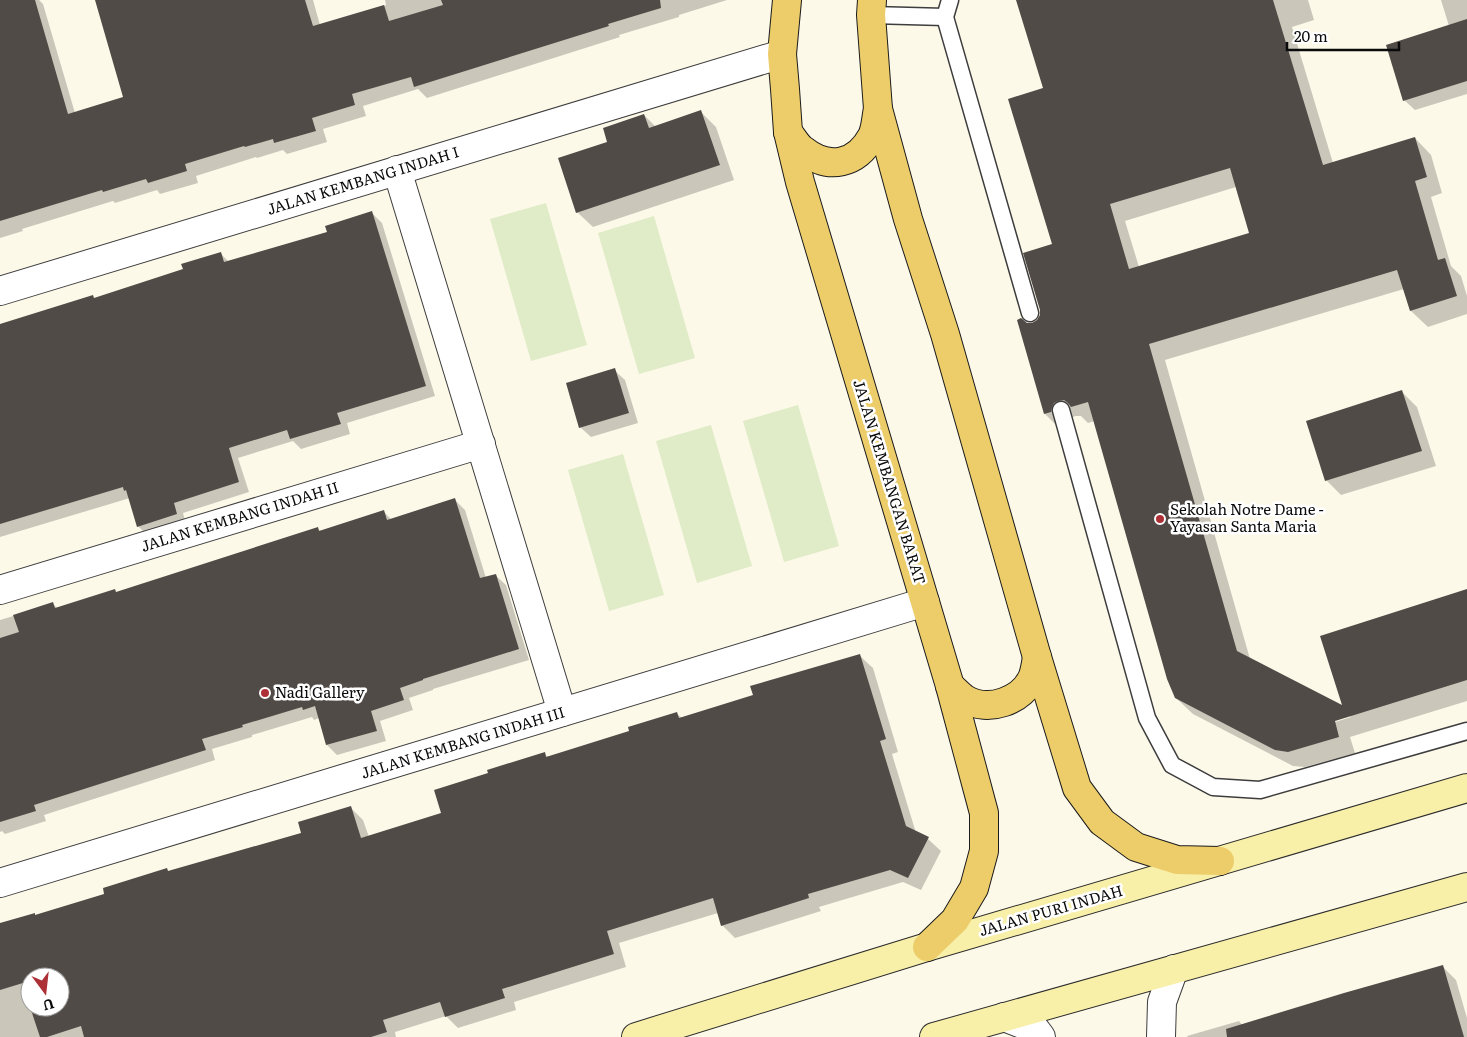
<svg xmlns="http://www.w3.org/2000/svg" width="1467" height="1037" viewBox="0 0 1467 1037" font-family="Literata,serif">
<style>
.pitch{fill:#dfecc7}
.shadow{fill:#0003;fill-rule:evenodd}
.building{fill:#514b47;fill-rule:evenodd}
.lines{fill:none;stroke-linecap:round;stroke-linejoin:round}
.service-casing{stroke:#3d3d3d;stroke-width:19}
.minor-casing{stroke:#3d3d3d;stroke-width:30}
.secondary-casing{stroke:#2c2c2c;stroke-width:30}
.primary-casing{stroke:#1b1b1b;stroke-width:30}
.service{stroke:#fff;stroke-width:16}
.minor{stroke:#fff;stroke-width:28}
.secondary{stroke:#f8efa9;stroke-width:28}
.primary{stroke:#eccd6a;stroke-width:28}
.poi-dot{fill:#ac3035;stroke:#fff;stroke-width:2}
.labels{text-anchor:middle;stroke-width:5;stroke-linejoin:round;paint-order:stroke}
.street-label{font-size:15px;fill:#0a0a0a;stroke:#fff}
.poi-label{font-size:15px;fill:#0a0a0a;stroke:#fff;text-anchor:start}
</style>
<rect width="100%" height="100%" fill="#fdf9e9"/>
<!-- pitch -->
<g class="pitch">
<polygon points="546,203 587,345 531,361 490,219"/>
<polygon points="654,216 695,358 639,374 598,233"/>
<polygon points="798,405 839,546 784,562 743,421"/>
<polygon points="711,425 752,566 697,583 656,441"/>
<polygon points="623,454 664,595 609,611 568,470"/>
</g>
<!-- shadow -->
<g class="shadow">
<polygon points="3,0 39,0 43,4 75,113 125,98 97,0 313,0 320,25 386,5 385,0 727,0 679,15 679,17 619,35 620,37 427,98 418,89 363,106 366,116 323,129 327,142 287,154 283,150 257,158 256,157 196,176 198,183 160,194 157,190 115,203 113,201 22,229 23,231 0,238 0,1"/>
<path d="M1017 0H1308L1314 20 1292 27 1333 163 1415 138 1431 155 1442 193 1431 197 1451 266 1461 276 1467 296V314L1428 327 1411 311 1404 289 1165 360 1250 659 1344 708 1467 594V701L1350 737 1355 753 1305 767 1293 766 1193 714 1176 698 1095 421 1088 423 1081 416H1075L1070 419 1061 430 1045 414 1018 320 1027 324H1033L1038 321 1041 315 1054 244 1045 89ZM1236 187 1250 234 1139 267 1125 221ZM1349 715 1351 717 1329 724 1328 722Z"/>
<polygon points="1441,0 1467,0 1467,94 1415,110 1404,100 1449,26"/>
<polygon points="701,112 716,127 734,180 593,227 577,212 609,143 644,115 656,127"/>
<polygon points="372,213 382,223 435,396 347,423 350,434 301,449 293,441 238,458 249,492 183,513 186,524 148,536 138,526 130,498 0,537 0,332 95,299 185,270 220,253 229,262 329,233"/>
<polygon points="614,370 625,380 638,423 591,437 580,427"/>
<polygon points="1402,392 1417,407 1436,466 1341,495 1326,480"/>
<polygon points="455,500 465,510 486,578 495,575 506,585 529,660 433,689 433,690 409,698 413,710 380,721 386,741 337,755 327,745 319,718 314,720 312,717 252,735 252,737 212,749 215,760 44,815 46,821 5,834 2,831 0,832 0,620 53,604 58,609 117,593 318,529 321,531 383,511 392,520"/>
<path d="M860 656 873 668 898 752 892 754 916 833 928 839 941 851 921 890 903 882 819 907 821 911 735 938 722 925 718 913 619 943 626 967 514 1002 516 1010 458 1028 446 1016 395 1032 396 1037H0V925L34 914 36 916 106 894 167 870 170 872 302 833 351 808 363 820 369 837 443 814 490 774 545 754 549 758 631 732 677 714 682 718 754 696ZM30 977H60V1007H30Z"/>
<polygon points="1442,966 1456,980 1467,1018 1467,1037 1188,1037 1187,1036 1239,1021 1243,1026"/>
</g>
<!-- building -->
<g class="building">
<polygon points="0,0 35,0 68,114 123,97 95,0 305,0 313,26 384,5 389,21 443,5 441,0 660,0 661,8 608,24 609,26 414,87 411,77 352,94 355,105 312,118 316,131 274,143 273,139 245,147 244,146 185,164 187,171 148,183 146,179 103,192 102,190 0,221"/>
<path d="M1016 0H1273L1323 165 1415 137 1427 177 1415 181 1438 260 1445 258 1457 296 1410 311 1397 270 1149 344 1237 651 1342 705 1320 636 1467 589V680L1335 721 1339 737 1288 752 1275 750 1175 698 1167 679 1088 402 1071 407 1068 403 1064 400 1058 401 1054 403 1052 407 1051 412 1044 414 1017 320 1021 318 1027 323H1032L1037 320 1040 315V310L1023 253 1052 244 1008 99 1043 88ZM1230 168 1249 233 1129 269 1110 204Z"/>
<polygon points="1467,19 1467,81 1403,101 1386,45"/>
<polygon points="701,110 720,165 576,213 558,158 607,142 603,128 644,114 649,128"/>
<polygon points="372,211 426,386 337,413 341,424 290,439 287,430 229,448 239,482 174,503 177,514 137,527 126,490 124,491 123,487 0,524 0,324 93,295 94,298 183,269 181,264 221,252 224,262 327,232 325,226"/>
<polygon points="615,368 629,413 579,428 566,383"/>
<polygon points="1402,390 1422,451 1325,481 1306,421"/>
<polygon points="455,498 480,578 496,574 519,649 423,679 423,680 400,688 404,700 371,711 377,731 326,745 315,706 303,710 302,707 242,725 243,727 202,739 206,750 34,805 36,811 0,822 0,638 19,632 13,615 53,602 55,608 115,589 116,592 318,527 319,531 384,510 387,520"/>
<polygon points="860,654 886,739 880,741 906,826 929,837 908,878 890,870 808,894 809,898 721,926 713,898 607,931 614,954 502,989 505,998 445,1017 440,1002 383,1020 387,1032 371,1037 84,1037 81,1026 47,1037 40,1037 30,1007 60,1007 60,977 30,977 30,1006 23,983 0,990 0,923 35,913 35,915 104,894 103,888 167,868 168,871 301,833 298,822 351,806 361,838 441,813 434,790 488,773 487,770 545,752 546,757 629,731 628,727 677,712 679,718 753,695 750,686"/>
<polygon points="1443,965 1464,1037 1227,1037 1226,1029 1344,993"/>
</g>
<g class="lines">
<!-- service casing -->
<g class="service-casing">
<g id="service">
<polyline points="950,0 945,17 1030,313"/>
<polyline points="871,15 945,17"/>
<polyline points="1061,410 1147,718 1172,765 1213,787 1260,790 1467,731"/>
</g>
</g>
<!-- minor casing -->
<g class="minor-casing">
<g id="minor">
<polyline points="397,170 562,712"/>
<polyline points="0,291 782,54"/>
<polyline points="0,590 481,444"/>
<polyline points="0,883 925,602"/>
<polyline points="1004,1017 1035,1029 1041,1037"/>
<polyline points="1161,1037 1162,1002 1174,969"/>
</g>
</g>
<!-- secondary casing -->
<g class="secondary-casing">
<g id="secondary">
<polyline points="636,1037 927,947 1467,788"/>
<polyline points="934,1037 1467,887"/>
</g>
</g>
<!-- primary casing -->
<g class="primary-casing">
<g id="primary">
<polyline points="787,0 782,54 785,89 788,132 800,182 950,686 984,813 984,851 974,888 955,920 927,947"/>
<polyline points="872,0 871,15 878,109 908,219 945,334 1037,657 1077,788 1102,822 1136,847 1177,860 1220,861"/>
<path d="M788 132C793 138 797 146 803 150 829 171 857 164 872 136 876 128 876 117 878 109"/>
<path d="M950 686C955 690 960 696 965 699 988 713 1023 701 1033 676 1035 670 1036 663 1037 657"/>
</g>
</g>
<!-- service -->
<use href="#service" class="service"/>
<!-- minor -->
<use href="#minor" class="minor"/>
<!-- secondary -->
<use href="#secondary" class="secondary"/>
<!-- primary -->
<use href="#primary" class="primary"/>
</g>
<!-- markers -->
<g class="poi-dot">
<circle cx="1160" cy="519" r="5"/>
<circle cx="265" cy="693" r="5"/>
</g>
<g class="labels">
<!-- street labels -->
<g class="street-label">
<text transform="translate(363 181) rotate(-17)" y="5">JALAN KEMBANG INDAH I</text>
<text transform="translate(889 482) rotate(73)" y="5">JALAN KEMBANGAN BARAT</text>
<text transform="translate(240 517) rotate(-17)" y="5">JALAN KEMBANG INDAH II</text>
<text transform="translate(463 743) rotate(-17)" y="5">JALAN KEMBANG INDAH III</text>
<text transform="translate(1051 911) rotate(-16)" y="5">JALAN PURI INDAH</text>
</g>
<!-- poi labels -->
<g class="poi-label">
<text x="1170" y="515">Sekolah Notre Dame -<tspan x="1170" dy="17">Yayasan Santa Maria</tspan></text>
<text x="275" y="698">Nadi Gallery</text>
</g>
</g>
<!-- north arrow -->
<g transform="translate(45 992) rotate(165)"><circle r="24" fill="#ffffff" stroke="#9d9d9d"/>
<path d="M0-4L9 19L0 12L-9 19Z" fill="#ac3035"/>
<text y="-8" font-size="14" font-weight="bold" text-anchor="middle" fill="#0a0a0a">U</text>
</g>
<!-- scale -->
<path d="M1287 42v8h112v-8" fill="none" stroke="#0a0a0a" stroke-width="2.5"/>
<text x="1294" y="42" font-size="15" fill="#0a0a0a" stroke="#ffffff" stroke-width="4" paint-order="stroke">20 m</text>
</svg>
